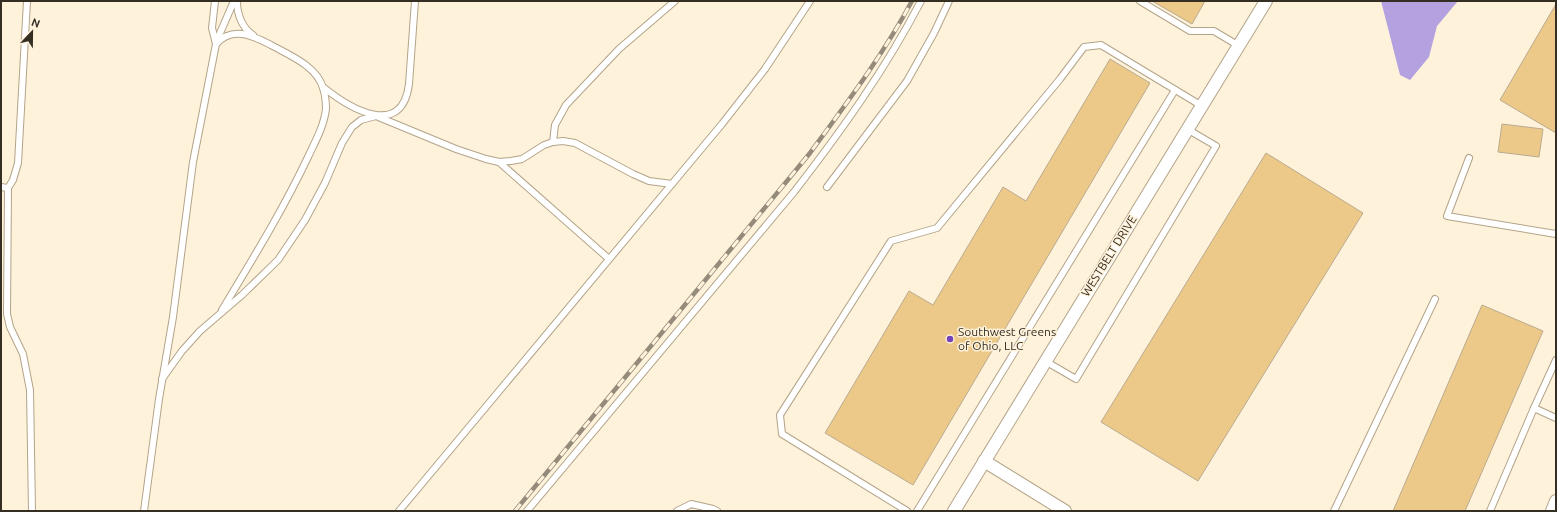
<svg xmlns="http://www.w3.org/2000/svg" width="1557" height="512" viewBox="0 0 1557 512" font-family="Ubuntu,sans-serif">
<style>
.water{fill:#b4a1df}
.building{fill:#ecc989;stroke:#b9aa8f}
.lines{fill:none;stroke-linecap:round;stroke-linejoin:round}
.service-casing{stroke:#b3a489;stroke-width:8}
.minor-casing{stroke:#b3a489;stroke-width:14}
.service{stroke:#fff;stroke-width:6}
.minor{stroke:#fff;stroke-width:12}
.rail-casing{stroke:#958b7a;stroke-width:4.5}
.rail{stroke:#fff2db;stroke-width:3;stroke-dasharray:9;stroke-linecap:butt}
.poi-dot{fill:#7241b8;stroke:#fff2db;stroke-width:1.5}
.labels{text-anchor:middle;stroke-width:3;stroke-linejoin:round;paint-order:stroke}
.street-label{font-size:12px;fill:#342e23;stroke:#fff2db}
.poi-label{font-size:12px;fill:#342e23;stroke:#fff2db;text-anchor:start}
</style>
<rect width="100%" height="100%" fill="#fff2db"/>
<!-- water -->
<polygon class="water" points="1381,1 1458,1 1437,26 1429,57 1410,80 1400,75"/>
<!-- building -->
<g class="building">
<polygon points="1152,1 1205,1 1192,24"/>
<polygon points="1556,4 1556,133 1500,100"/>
<polygon points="1110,59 1150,83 913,485 825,433 909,291 933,305 1003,187 1026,201"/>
<polygon points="1502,124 1543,129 1539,157 1498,152"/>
<polygon points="1266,153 1363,213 1198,481 1101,422"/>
<polygon points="1482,305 1543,331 1465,511 1393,511"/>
</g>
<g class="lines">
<!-- service casing -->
<g class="service-casing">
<g id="service">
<path d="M237 1C237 14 242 28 253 35"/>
<polyline points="1140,1 1190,31 1214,31 1239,46"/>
<polyline points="217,40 234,1"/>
<path d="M216 44C232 26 252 35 271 45 289 55 317 66 323 88 325 94 326 103 326 109 324 126 315 142 308 157 283 210 252 260 222 310"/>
<path d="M323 87C349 108 402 140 409 84L415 1"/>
<polyline points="553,142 555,125 566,105 619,49 675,1"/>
<polyline points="1469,158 1447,216 1556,234"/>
<polyline points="499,162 609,259"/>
<polyline points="1,187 8,188 13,180 18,163 27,1"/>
<polyline points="827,187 907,81 934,33 949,1"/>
<polyline points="8,188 7,314 10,327 23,354 30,390 32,511"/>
<polyline points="1556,360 1534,408 1556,418"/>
<polyline points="1045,361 1076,379 1216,146 1187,129"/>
<polyline points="162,379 182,351 200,331 242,295 278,260 305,220 325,183 342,143 352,127 361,120 376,116 456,149 486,159 499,162 511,161 522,159 544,145 553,142 563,141 575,143 633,174 649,181 672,184"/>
<polyline points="144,511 159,399 173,317 193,162 216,44 212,28 215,1"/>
<polyline points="399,511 722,124 765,69 810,1"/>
<path d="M527 511 794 192C842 130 885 70 921 1"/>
<polyline points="677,511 691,504 713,509 717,511"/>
<polyline points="907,511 782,434 780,415 891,241 937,228 1060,79 1084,47 1101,45 1202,106"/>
<polyline points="917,511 1175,90"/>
<polyline points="1334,511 1435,299"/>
<polyline points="1490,511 1534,408"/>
</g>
</g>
<!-- minor casing -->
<g class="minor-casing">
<g id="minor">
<polyline points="984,461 1065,511"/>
<polyline points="954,511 1266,1"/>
<polyline points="1552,511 1556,501"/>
</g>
</g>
<!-- service -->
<use href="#service" class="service"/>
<!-- minor -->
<use href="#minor" class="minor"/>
<!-- rail casing -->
<g class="rail-casing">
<path id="rail" d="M515 511 810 153C846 104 883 55 912 1"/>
</g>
<!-- rail -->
<use href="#rail" class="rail"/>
</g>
<!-- markers -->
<circle class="poi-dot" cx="950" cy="339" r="4"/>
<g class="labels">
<!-- street labels -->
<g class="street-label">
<text transform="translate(1109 256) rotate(-58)" y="4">WESTBELT DRIVE</text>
</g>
<!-- poi labels -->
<g class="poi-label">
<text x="958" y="336">Southwest Greens<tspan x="958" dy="14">of Ohio, LLC</tspan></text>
</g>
</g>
<!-- border -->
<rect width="1557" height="512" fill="none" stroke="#342e23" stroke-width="4"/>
<!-- north arrow -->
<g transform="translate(32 32) rotate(22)" stroke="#fff2db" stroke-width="3" paint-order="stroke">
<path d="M0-3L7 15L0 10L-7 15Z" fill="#342e23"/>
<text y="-6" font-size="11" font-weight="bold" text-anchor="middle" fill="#342e23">N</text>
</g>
</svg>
